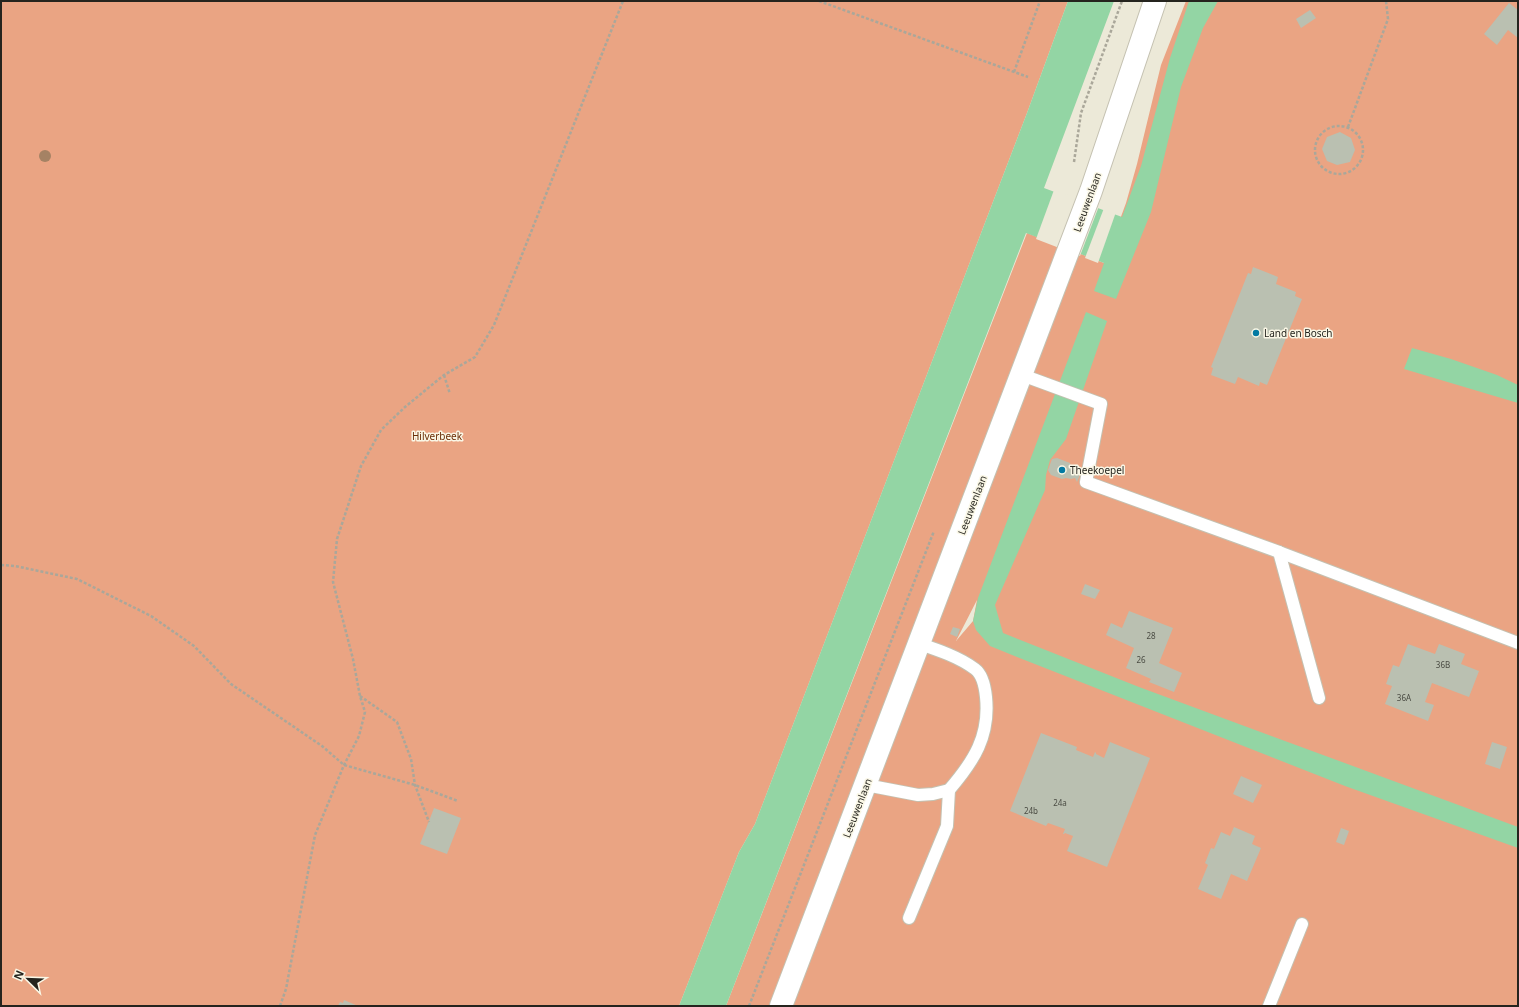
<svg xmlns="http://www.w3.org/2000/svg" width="1519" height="1007" font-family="'Noto Sans',sans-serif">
  <rect width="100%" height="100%" fill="#ece9d8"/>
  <g fill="#eaa483" fill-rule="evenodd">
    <polygon points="1,1 1068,1 1027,113 755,824 739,852 679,1006 1,1006"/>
    <path d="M1186 1H1518V1006H726L1027 233 1104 263 1126 203 1137 164 1161 65ZM977 600 973 621 956 641Z"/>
  </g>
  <g fill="#93d5a4">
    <polygon points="1068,1 1114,1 1044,188 1122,217 1141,166 1170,58 1189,1 1218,1 1203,28 1181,87 1151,212 1116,299 1094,291 1104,263 1026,233 726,1006 679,1006 739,852 755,824 1027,113"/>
    <polygon points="1086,312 1107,321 1066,439 1050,460 1046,475 1045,490 995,605 1003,633 1139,687 1518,827 1518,848 1345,786 1017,657 990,646 976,630 973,621 978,598"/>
    <polygon points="1412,348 1451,359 1497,375 1518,385 1518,403 1404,369"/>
  </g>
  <g fill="#ece9d8">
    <polygon points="1054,190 1099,206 1080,256 1036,239"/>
    <polygon points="1104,208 1116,212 1098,263 1085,258"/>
  </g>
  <g fill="#bac0b1">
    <polygon points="1509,3 1518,10 1518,38 1508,30 1497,45 1484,34"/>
    <polygon points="1310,10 1316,18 1301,28 1296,19"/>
    <polygon points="1340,132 1351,138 1355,150 1350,162 1337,165 1327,161 1322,149 1327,137"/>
    <polygon points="1253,267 1278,277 1276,284 1296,292 1295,296 1302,299 1267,385 1260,382 1259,386 1238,377 1235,384 1211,375 1213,368 1211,367 1248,273 1251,274"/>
    <polygon points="1057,458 1070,463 1071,467 1075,468 1078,472 1082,470 1077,482 1075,478 1071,479 1066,478 1062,479 1051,475 1048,470 1052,459"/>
    <polygon points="1085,584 1100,590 1095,599 1081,594"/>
    <polygon points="1129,611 1173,628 1159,663 1182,673 1174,692 1149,682 1151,679 1126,668 1134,648 1106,635 1111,623 1122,628"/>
    <polygon points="953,627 960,629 957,637 950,634"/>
    <polygon points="1408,644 1435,654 1439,644 1465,654 1461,664 1479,671 1469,697 1432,683 1425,702 1434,705 1428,721 1385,704 1392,686 1386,684 1393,665 1399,667"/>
    <polygon points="1041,733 1077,747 1076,750 1093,757 1095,752 1096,753 1096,754 1104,758 1110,742 1150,758 1107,867 1067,851 1073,836 1065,833 1064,834 1063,834 1065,829 1048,823 1046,826 1010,811"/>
    <polygon points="1492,742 1507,747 1500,769 1485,764"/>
    <polygon points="1241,776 1262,785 1253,803 1233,794"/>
    <polygon points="434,808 461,818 447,854 420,844"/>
    <polygon points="1234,827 1255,836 1252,844 1261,848 1247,881 1231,874 1221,899 1198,889 1208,865 1205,863 1211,848 1214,849 1221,832 1230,836"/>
    <polygon points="1341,828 1349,831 1344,845 1336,842"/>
    <polygon points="344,1000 358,1006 338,1006 340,1002 343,1003"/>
  </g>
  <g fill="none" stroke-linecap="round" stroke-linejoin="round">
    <g stroke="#c4c1b1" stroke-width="14">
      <g id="service">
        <polyline points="1022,375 1101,404 1086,482 1279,552 1319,698"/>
        <polyline points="1279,552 1518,643"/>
        <path d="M920 644C938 650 959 657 975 669 983 675 985 687 986 697 990 736 974 761 949 790"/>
        <polyline points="866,785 918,795 933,794 949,790 947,826 909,918"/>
        <polyline points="1269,1006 1302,924"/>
      </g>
    </g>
    <g stroke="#c4c1b1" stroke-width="24">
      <polyline id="tertiary" points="781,1006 1091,191 1155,1"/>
    </g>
    <g stroke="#aaa79a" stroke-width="2.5" stroke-dasharray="3 2" stroke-linecap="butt">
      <polyline points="819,1 1028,77"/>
      <polyline points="1014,72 1040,1"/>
      <circle cx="1339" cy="150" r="24"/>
      <polyline points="1348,127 1388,19 1386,1"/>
      <polyline points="1074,162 1081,113 1122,1"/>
      <polyline points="444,375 450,394"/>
      <polyline points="1,565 15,566 77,579 151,616 194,646 231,684 322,746 344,765 415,785 458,801"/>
      <polyline points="360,696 397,722 411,759 415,785 429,822"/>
      <polyline points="280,1006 286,989 315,835 344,765 359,736 365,712 360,696 353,659 333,582 337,539 361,466 381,430 405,407 444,375 475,357 494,325 623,1"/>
      <polyline points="749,1006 934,531"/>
    </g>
    <use href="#service" stroke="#fff" stroke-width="12"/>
    <use href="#tertiary" stroke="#fff" stroke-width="22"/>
  </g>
  <circle fill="#a58264" cx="45" cy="156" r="6"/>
  <g fill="#037aa2" stroke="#faf7e6" stroke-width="1.5">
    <circle cx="1256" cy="333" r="4"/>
    <circle cx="1062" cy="470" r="4"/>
  </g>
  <g text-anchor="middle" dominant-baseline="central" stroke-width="3" stroke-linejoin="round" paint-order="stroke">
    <g font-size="8" fill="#4a4b43">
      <text x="1151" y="635">28</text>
      <text x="1141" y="659">26</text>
      <text x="1443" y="664">36B</text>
      <text x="1404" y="697">36A</text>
      <text x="1060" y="802">24a</text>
      <text x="1031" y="810">24b</text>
    </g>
    <g font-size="10" fill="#25241e" stroke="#faf7e6">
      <text transform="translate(1087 202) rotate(-70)">Leeuwenlaan</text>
      <text transform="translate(972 505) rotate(-69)">Leeuwenlaan</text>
      <text transform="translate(857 808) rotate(-69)">Leeuwenlaan</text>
    </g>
    <g font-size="10" fill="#25241e" stroke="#faf7e6" text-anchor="start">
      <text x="1264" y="333">Land en Bosch</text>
      <text x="1070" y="470">Theekoepel</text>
    </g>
    <g font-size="10" fill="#6b2d06" stroke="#faf7e6">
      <text x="437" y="436">Hilverbeek</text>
    </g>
  </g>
  <rect width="1519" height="1007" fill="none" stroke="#25241e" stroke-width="4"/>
  <g transform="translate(28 979) rotate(293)" stroke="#faf7e6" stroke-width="3" paint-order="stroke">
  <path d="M0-3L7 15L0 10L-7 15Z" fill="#25241e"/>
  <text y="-6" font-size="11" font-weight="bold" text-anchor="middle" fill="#25241e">N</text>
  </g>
</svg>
